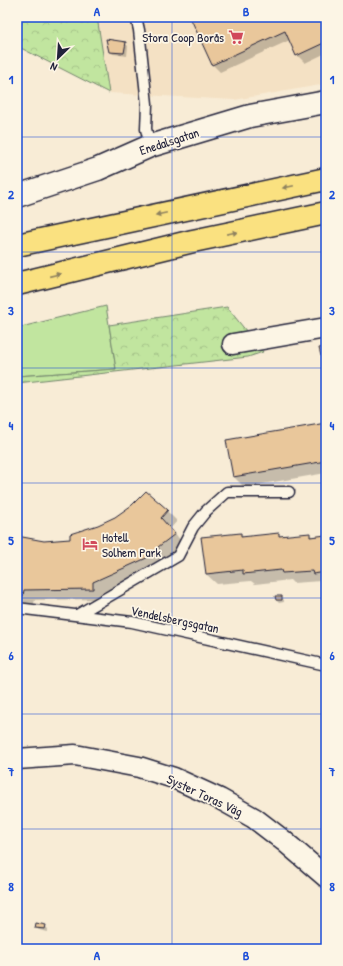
<svg xmlns="http://www.w3.org/2000/svg" width="343" height="966" font-family="'Patrick Hand',sans-serif">
  <defs>
    <pattern id="forest-crowns" width="20" height="18" patternUnits="userSpaceOnUse"><rect width="20" height="18" fill="#c1e59f"/><path d="M2 6a3 3 0 1 1 6 0M12 15a3 3 0 1 1 6 0" fill="none" stroke="#a6c48a"/></pattern>
  </defs>
  <rect width="100%" height="100%" fill="#f8ecd6"/>
  <filter id="ink" filterUnits="userSpaceOnUse"><feTurbulence type="fractalNoise" baseFrequency=".025" numOctaves="2"/><feDisplacementMap in="SourceGraphic" scale="8" xChannelSelector="R" yChannelSelector="G"/><feConvolveMatrix kernelMatrix="1 2 1 2 8 2 1 2 1" color-interpolation-filters="sRGB"/></filter>
  <g filter="url(#ink)">
    <polygon fill="#f4e1c4" points="97,17 326,17 326,84 234,100 109,93"/>
    <polygon fill="#c1e59f" stroke="#72846d" points="106,306 116,369 17,376 17,328"/>
    <g fill="url(#forest-crowns)" stroke="#72846d">
      <polygon points="17,17 97,17 109,93 17,46"/>
      <polygon points="227,307 263,352 248,357 17,383 17,376 116,369 109,325"/>
    </g>
    <g fill="#0003">
      <polygon points="191,17 326,17 326,53 305,63 297,55 290,40 220,72 212,64"/>
      <polygon points="125,43 128,46 127,56 113,54 110,51"/>
      <polygon points="326,424 326,473 244,487 234,477"/>
      <polygon points="17,452 20,454 17,464"/>
      <polygon points="167,511 177,521 171,528 184,545 170,562 103,592 103,599 35,600 33,606 17,599 17,537 44,542 72,540"/>
      <polygon points="240,534 244,538 278,534 281,537 309,534 313,537 326,536 326,583 324,584 321,581 293,583 290,580 255,584 251,581 217,584 206,574"/>
      <polygon points="281,597 284,600 284,602 279,603 276,600"/>
      <polygon points="45,926 48,929 48,932 39,930 36,928"/>
    </g>
    <g fill="#e9c79b" stroke="#22223b">
      <polygon points="190,17 326,17 326,42 296,56 285,31 212,65"/>
      <polygon points="106,39 126,42 124,53 109,52"/>
      <polygon points="326,347 326,355 321,356 319,348"/>
      <polygon points="326,423 326,461 233,477 226,440"/>
      <polygon points="146,491 168,510 161,518 175,534 158,547 160,552 93,582 93,589 24,590 23,596 17,594 17,536 44,541 70,539 70,534 98,525 115,517 132,505"/>
      <polygon points="241,533 241,537 279,533 279,536 310,533 310,537 326,535 326,572 313,574 312,571 282,573 281,570 243,574 243,570 206,574 201,537"/>
      <polygon points="275,596 282,596 282,600 276,600"/>
      <polygon points="36,923 46,925 45,929 35,928"/>
    </g>
    <g fill="none" stroke-linecap="round" stroke-linejoin="round">
      <g stroke="#22223b" stroke-width="13">
        <g id="service">
          <polyline points="136,17 139,30 147,104 146,129 150,146"/>
          <polyline points="17,608 132,622 326,665"/>
          <polyline points="77,615 178,556 193,527 206,511 227,492 289,492"/>
        </g>
      </g>
      <g stroke="#22223b" stroke-width="23">
        <g id="minor">
          <polyline points="233,344 326,328"/>
          <polyline points="17,759 75,755 139,767 174,778 220,799 254,818 284,841 326,877"/>
        </g>
      </g>
      <g stroke="#22223b" stroke-width="25">
        <polyline id="tertiary" points="17,196 98,169 150,146 250,116 326,102"/>
      </g>
      <g stroke="#22223b" stroke-width="25">
        <g id="motorway">
          <polyline points="17,245 326,179"/>
          <polyline points="17,284 193,241 326,213"/>
        </g>
      </g>
      <use href="#service" stroke="#fcf5e5" stroke-width="10"/>
      <use href="#minor" stroke="#fcf5e5" stroke-width="20"/>
      <use href="#tertiary" stroke="#fcf5e5" stroke-width="22"/>
      <use href="#motorway" stroke="#fae180" stroke-width="22"/>
    </g>
    <defs><path id="oneway-solid" d="M-6-.8H1V-3.2L6.5 0L1 3.2V.8H-6Z"/></defs>
    <g fill="#8e825e">
      <use href="#oneway-solid" transform="translate(288 187) rotate(168)"/>
      <use href="#oneway-solid" transform="translate(161 214) rotate(168)"/>
      <use href="#oneway-solid" transform="translate(232 233) rotate(-12)"/>
      <use href="#oneway-solid" transform="translate(55 275) rotate(-13)"/>
    </g>
  </g>
  <path fill="none" stroke="#1d4ed8" stroke-width="1" stroke-opacity="0.55" d="M172 17V949M17 137H326M17 252H326M17 368H326M17 483H326M17 598H326M17 714H326M17 829H326"/>
  <defs>
    <g id="supermarket-bare" transform="scale(1.2)"><path d="M-6-5.5h2.5l.6 2H6L4.5 2H-2.5L-4.4-4H-6ZM-1.5 3.2a1.3 1.3 0 1 0 .1 0ZM3 3.2a1.3 1.3 0 1 0 .1 0Z" fill="#d1495b" stroke="#fcf5e5" stroke-width="2.5" paint-order="stroke"/></g>
    <g id="hotel-bare" transform="scale(1.2)"><path d="M-6-4.5h1.5V1H6V5H4.5V3h-9V5H-6ZM-4 0a1.8 1.8 0 1 1 3.6 0ZM.5 0V-2.5h3Q6-2.5 6 0Z" fill="#d1495b" stroke="#fcf5e5" stroke-width="2.5" paint-order="stroke"/></g>
  </defs>
  <g fill-rule="evenodd">
    <use href="#supermarket-bare" x="236" y="37"/>
    <use href="#hotel-bare" x="90" y="544"/>
  </g>
  <g text-anchor="middle" dominant-baseline="central" stroke-width="3.5" stroke-linejoin="round" paint-order="stroke">
    <g font-size="13" fill="#22223b" stroke="#fcf5e5" text-anchor="end">
      <text x="224" y="37">Stora Coop Borås</text>
      <text x="102" y="537" text-anchor="start">Hotell<tspan x="102" dy="15">Solhem Park</tspan></text>
    </g>
    <g font-size="13" fill="#22223b" stroke="#fcf5e5">
      <text transform="translate(169 141) rotate(-18)">Enedalsgatan</text>
      <text transform="translate(175 619) rotate(12)">Vendelsbergsgatan</text>
      <text transform="translate(205 795) rotate(25)">Syster Toras Väg</text>
    </g>
  </g>
  <rect width="343" height="966" fill="none" stroke="#fcf5e5" stroke-width="44"/>
  <g transform="translate(58 58) rotate(205)" stroke="#fcf5e5" stroke-width="3" paint-order="stroke">
  <path d="M0-3L7 15L0 10L-7 15Z" fill="#22223b"/>
  <text y="-6" font-size="11" font-weight="bold" text-anchor="middle" fill="#22223b">N</text>
  </g>
  <rect x="22" y="22" width="299" height="922" fill="none" stroke="#1d4ed8" stroke-width="1.5"/>
  <g font-size="13" text-anchor="middle" font-weight="bold" fill="#1d4ed8">
    <text x="97" y="16">A</text>
    <text x="246" y="16">B</text>
    <text x="11" y="84">1</text>
    <text x="332" y="84">1</text>
    <text x="11" y="199">2</text>
    <text x="332" y="199">2</text>
    <text x="11" y="315">3</text>
    <text x="332" y="315">3</text>
    <text x="11" y="430">4</text>
    <text x="332" y="430">4</text>
    <text x="11" y="545">5</text>
    <text x="332" y="545">5</text>
    <text x="11" y="660">6</text>
    <text x="332" y="660">6</text>
    <text x="11" y="776">7</text>
    <text x="332" y="776">7</text>
    <text x="11" y="891">8</text>
    <text x="332" y="891">8</text>
    <text x="97" y="960">A</text>
    <text x="246" y="960">B</text>
  </g>
</svg>
